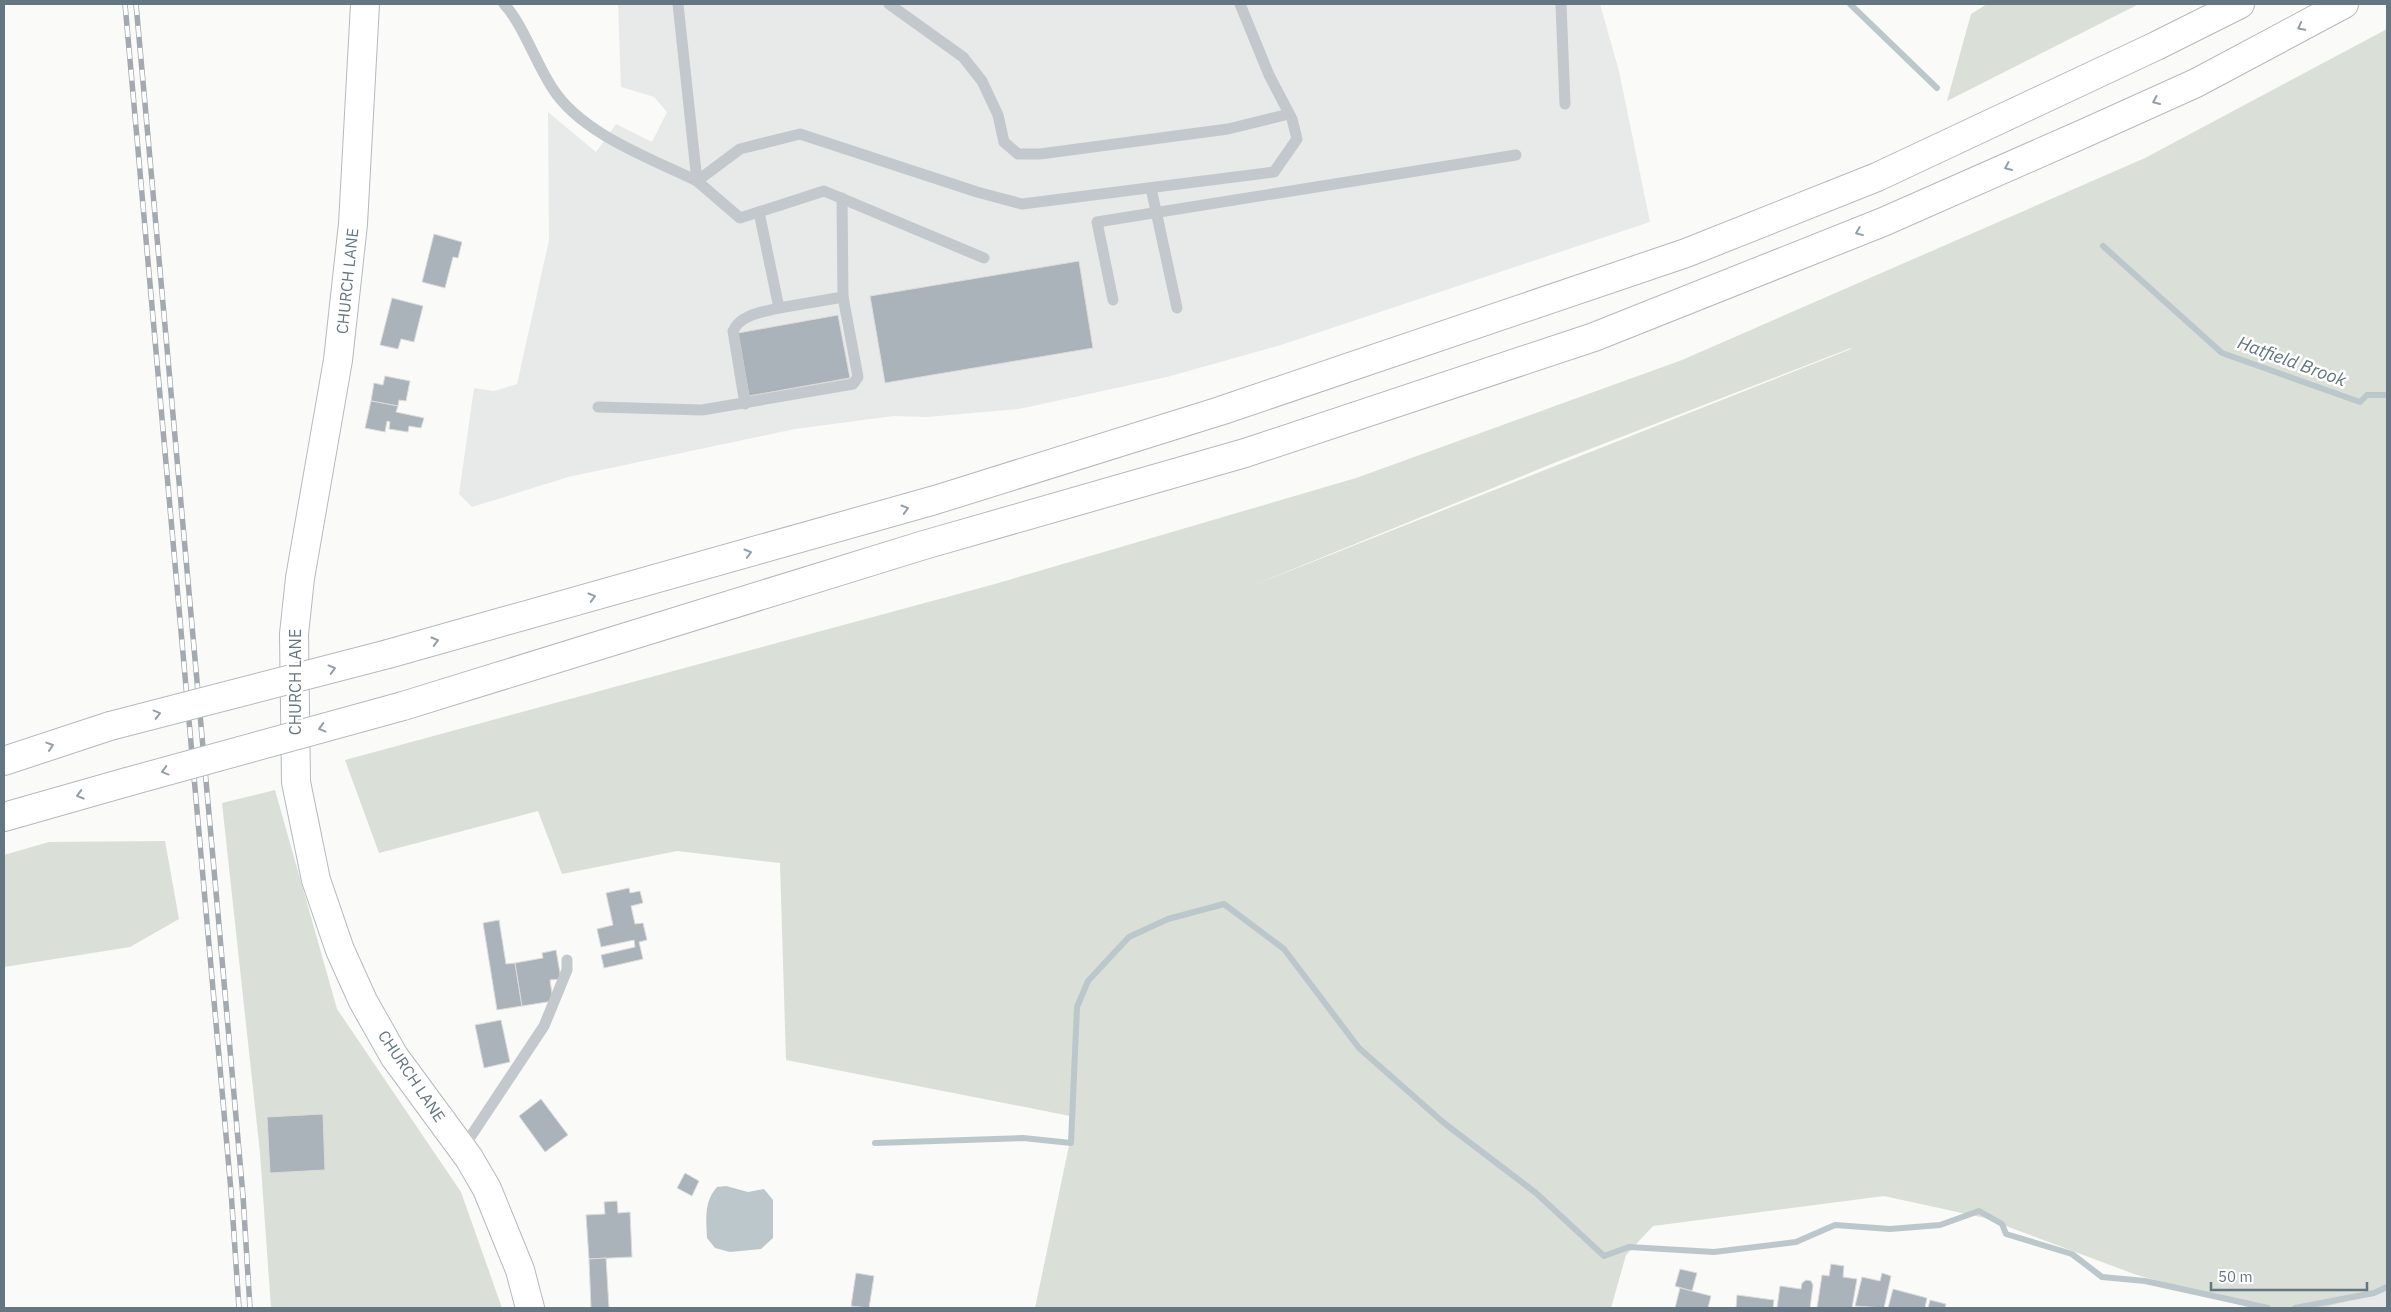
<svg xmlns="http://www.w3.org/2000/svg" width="2391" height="1312" font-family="'IBM Plex Sans',sans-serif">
  <rect width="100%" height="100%" fill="#fafaf8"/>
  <g fill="#e8e9e9">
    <polygon points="618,4 1600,4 1619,71 1650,222 1284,344 1167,377 1019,409 928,417 894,416 795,429 568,477 472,507 459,494 474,388 494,391 517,384 549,240 548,112 596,152 616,124 652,142 667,112 654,97 621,87"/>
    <polygon points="2387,1290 2387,1308 2323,1308 2374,1293"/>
  </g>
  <g fill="#dadfd7" fill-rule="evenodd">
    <polygon points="1987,4 2139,4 1947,101 1971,14"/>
    <path d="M2387 29V1290L2323 1308H2250L2134 1274 1985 1218 1884 1196 1653 1226 1626 1255 1611 1308H1035L1075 1117 786 1060 780 863 677 851 562 874 538 811 379 853 345 760 995 584 1356 478 1682 360 2145 158ZM1851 348V349L1249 587 1559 461Z"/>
    <polygon points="275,790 337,1009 461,1192 502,1308 271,1308 260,1153 222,803"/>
    <polygon points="165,841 179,919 130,947 4,967 4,855 49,842"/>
  </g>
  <path fill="#bbc7cb" d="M726 1186 748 1192 764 1189 773 1200V1238L761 1249 730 1252 715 1248 707 1238C706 1220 704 1201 717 1187Z"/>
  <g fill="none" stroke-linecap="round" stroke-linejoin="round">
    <g stroke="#bbc7cb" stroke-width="6">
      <polyline points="1850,4 1937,88"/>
      <polyline points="2103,246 2222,353 2360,402 2367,395 2387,395"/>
      <polyline points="875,1143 1023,1138 1071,1143 1077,1007 1088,981 1129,937 1168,919 1224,904 1284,949 1359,1048 1444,1123 1536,1193 1604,1256 1629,1247 1714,1252 1796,1242 1835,1225 1890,1229 1940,1225 1979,1211 2002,1224 2006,1234 2072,1254 2102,1277 2145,1281 2268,1308"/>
      <polyline points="2295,1308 2374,1293 2387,1287"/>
    </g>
  </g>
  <g fill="#aab3b9" stroke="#dcdcda">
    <polygon points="434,234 462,242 458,258 453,257 445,288 422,282"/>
    <polygon points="1079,261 1093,348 885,383 870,296"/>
    <polygon points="392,298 423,306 414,342 401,339 398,349 380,345"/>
    <polygon points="838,315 850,378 749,396 738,333"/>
    <polygon points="385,376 410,381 406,401 399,400 398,406 371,401 374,383 383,385"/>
    <polygon points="371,401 398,406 396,412 424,418 421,428 409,426 408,432 389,429 390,422 387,421 385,432 365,428"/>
    <polygon points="629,888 630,893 640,891 643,903 631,906 635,924 643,923 647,940 639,942 643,959 604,968 601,955 635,947 634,940 601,947 597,929 613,925 606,893"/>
    <polygon points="499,920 506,964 515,963 522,1006 497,1010 483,923"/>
    <polygon points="556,950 561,979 550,980 553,1001 522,1006 515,963 543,958 542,953"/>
    <polygon points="501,1020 510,1062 484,1068 475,1025"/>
    <polygon points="541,1099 568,1135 545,1152 519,1116"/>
    <polygon points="323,1114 325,1170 270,1173 267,1117"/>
    <polygon points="685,1173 699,1181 692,1196 677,1188"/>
    <polygon points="617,1201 618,1213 630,1212 632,1257 589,1259 586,1215 605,1214 604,1202"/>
    <polygon points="606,1258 609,1308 591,1308 589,1259"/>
    <polygon points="1831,1264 1844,1266 1843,1277 1857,1279 1852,1308 1817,1308 1822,1275 1829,1276"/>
    <polygon points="1680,1269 1697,1273 1692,1291 1675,1286"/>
    <polygon points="856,1273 874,1276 869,1308 851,1306"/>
    <polygon points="1882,1273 1891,1276 1884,1308 1855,1306 1862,1277 1880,1281"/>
    <polygon points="1806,1280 1811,1281 1813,1285 1810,1308 1777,1308 1780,1286 1801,1289 1802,1283"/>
    <polygon points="1680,1288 1711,1296 1708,1308 1675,1308"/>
    <polygon points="1893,1289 1927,1298 1925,1308 1888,1308"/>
    <polygon points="1737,1295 1774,1300 1773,1308 1736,1308"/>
    <polygon points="1930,1300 1946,1304 1945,1308 1928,1308"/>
  </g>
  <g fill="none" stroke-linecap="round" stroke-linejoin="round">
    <g stroke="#b3babf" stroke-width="30">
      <polyline id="secondary" points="365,4 353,224 338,360 300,578 294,634 296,782 316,880 340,950 363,1001 394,1056 469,1158 487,1189 520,1270 530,1308"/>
    </g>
    <g stroke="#b4b9bd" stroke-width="30">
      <g id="highway">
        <polyline points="388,654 935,500 1220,411 1686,253 1877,177 2156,46 2240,4"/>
        <polyline points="403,706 924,545 1245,453 1594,337 1883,222 2085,133 2196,83 2344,4"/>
        <polyline points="4,761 110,726"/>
        <polyline points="4,817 127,782"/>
      </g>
    </g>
    <g stroke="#c3c8cc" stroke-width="11">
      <path d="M504 4C523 24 536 64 553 89 582 134 650 158 697 181L740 149 800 134 977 192 1022 204 1274 172 1297 139 1292 119 1269 75 1240 4"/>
      <polyline points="678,4 697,181 740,218 824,191 984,258"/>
      <polyline points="889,4 963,57 982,81 998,115 1004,142 1018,154 1040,154 1228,129 1289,114"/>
      <polyline points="1561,4 1565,104"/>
      <polyline points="1151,188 1177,308"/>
      <polyline points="759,212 779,308 843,297 842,198"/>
      <polyline points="1113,300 1097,222 1516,155"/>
      <path d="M745 404 733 331C741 314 763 312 779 308"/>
      <polyline points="598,407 702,410 853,384 858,377 843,297"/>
      <polyline points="463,1148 544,1026 567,970 567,960"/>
    </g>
    <use href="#secondary" stroke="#fff" stroke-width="28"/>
    <use href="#highway" stroke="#fff" stroke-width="28"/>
    <g stroke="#a2aab0" stroke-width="5.5">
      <g id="rail">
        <polyline points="125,4 231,1191 239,1308"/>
        <polyline points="136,4 218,914 243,1196 250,1308"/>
      </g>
    </g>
    <use href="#rail" stroke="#fff" stroke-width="4" stroke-dasharray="11" stroke-linecap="butt"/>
    <g stroke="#b4b9bd" stroke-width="30" stroke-linecap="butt">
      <g id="highway-bridge">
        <polyline points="110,726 388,654"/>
        <polyline points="127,782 403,706"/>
      </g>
    </g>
    <use href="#highway-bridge" stroke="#fff" stroke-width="28"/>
  </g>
  <defs><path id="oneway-chevron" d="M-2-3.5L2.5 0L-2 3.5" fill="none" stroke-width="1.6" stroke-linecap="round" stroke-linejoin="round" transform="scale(1.25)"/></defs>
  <g stroke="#939fa8">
    <use href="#oneway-chevron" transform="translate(2301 27) rotate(152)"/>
    <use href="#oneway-chevron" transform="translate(2156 101) rotate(156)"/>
    <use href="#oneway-chevron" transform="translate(2008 167) rotate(156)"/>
    <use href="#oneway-chevron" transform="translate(1859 232) rotate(158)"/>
    <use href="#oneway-chevron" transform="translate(905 509) rotate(-16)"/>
    <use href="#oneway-chevron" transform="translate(748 553) rotate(-16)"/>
    <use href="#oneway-chevron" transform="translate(592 597) rotate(-16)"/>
    <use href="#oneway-chevron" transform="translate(435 641) rotate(-16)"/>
    <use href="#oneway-chevron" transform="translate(332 669) rotate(-15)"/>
    <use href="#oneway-chevron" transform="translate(157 714) rotate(-15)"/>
    <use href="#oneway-chevron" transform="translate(322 728) rotate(165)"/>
    <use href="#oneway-chevron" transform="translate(50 746) rotate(-18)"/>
    <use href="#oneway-chevron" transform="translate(165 771) rotate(165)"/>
    <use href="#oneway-chevron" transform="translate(80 795) rotate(164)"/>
  </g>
  <g text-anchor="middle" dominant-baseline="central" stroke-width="5" stroke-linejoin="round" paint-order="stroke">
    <g font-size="16" fill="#657683" stroke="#fff">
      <text transform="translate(347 281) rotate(-84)">CHURCH LANE</text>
      <text transform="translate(295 682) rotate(-90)">CHURCH LANE</text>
      <text transform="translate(412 1076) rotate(56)">CHURCH LANE</text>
    </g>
    <g font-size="18" font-style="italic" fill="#60757c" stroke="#fff">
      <text transform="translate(2292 361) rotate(20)">Hatfield Brook</text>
    </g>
  </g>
  <rect width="2391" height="1312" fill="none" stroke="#657683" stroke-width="10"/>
  <path d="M2211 1282v8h156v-8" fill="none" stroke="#657683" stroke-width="2.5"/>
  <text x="2218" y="1282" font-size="15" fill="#657683" stroke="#ffffff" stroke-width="4" paint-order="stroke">50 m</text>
</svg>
